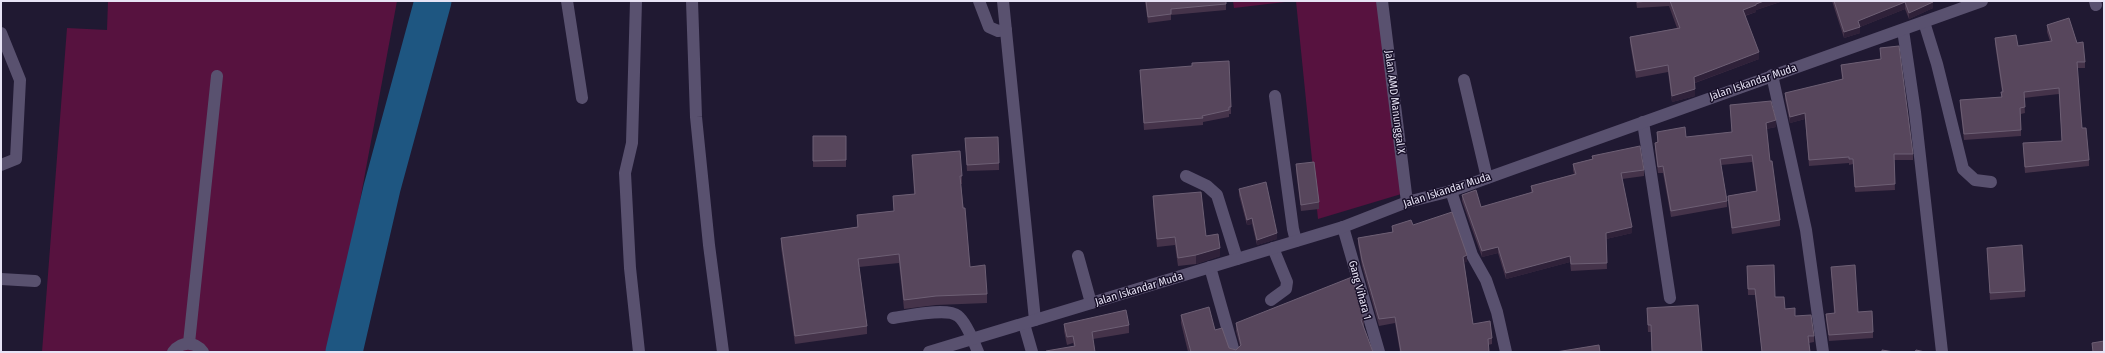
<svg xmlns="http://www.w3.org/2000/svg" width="2105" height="353" font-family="'Fira Sans Condensed',sans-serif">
  <rect width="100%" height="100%" fill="#201932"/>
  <g fill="#57123f">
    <polygon points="108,1 397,1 332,352 42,352 67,28 107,30"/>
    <polygon points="1233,1 1294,1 1234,8"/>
    <polygon points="1296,1 1386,1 1408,192 1318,219"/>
  </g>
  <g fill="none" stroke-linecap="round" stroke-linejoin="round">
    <polyline stroke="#1e5681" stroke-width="37" points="344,352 382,188 433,1"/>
    <g stroke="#59516f" stroke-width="12">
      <polyline points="567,1 582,98"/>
      <polyline points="636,1 632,143 625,173 630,268 639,352"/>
      <polyline points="692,1 696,117 709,245 723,352"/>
      <polyline points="979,1 989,27 998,31 1006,30"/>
      <polyline points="1003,1 1035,320"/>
      <polyline points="1382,1 1407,202"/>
      <polyline points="2095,1 2096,5"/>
      <polyline points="1924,22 1937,64 1963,169 1975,180 1991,182"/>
      <polyline points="1903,30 1915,112 1942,352"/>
      <polyline points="1,33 20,80 16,159 1,165"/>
      <polyline points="1772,75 1806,230 1823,352"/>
      <polyline points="1464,80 1487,178"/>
      <polyline points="1275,96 1293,229 1296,241"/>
      <polyline points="1643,122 1670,298"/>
      <polyline points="1186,176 1207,186 1217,195 1237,259"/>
      <polyline points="1451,191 1472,255 1486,280 1497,312 1506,352"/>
      <polyline points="1343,227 1379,352"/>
      <polyline points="1078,256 1091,303"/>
      <polyline points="1210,267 1234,352"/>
      <polyline points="1,279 35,281"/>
      <polyline points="1271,300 1286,289 1287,282 1273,248"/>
      <path d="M893 318C908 316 947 307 958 316 966 322 974 342 978 352"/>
      <polyline points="1024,324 1032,352"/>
      <polyline points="189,343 217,76"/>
      <path d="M173 352C181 341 195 341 203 352"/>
      <polyline points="929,352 1343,227 1407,202 1451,191 1982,1"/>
    </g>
  </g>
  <g fill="#45334a">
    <polygon points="1145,1 1226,1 1226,10 1171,15 1171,20 1148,23"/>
    <polygon points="1636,1 1783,1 1756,10 1756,12 1745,16 1759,59 1695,83 1695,96 1672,102 1668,72 1636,78 1630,43 1630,37 1677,28 1669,6 1637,8"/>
    <polygon points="1832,1 1933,1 1933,8 1909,19 1905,9 1860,27 1860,33 1844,38"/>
    <polygon points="2047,25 2077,43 2085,62 2085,68 2077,68 2082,128 2089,160 2089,166 2025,173 2023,149 2062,141 2059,94 2024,98 2025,113 2021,114 2021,136 1964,140 1960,107 1960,100 2001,97 2001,92 2002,92 1995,44 1995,38 2018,46 2050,41 2047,32"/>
    <polygon points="1880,48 1913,154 1913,160 1894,160 1895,190 1855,192 1853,164 1849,165 1849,163 1809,166 1805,119 1790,123 1785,99 1785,93 1842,80 1841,65 1881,59"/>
    <polygon points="1140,70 1231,107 1231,114 1229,114 1229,117 1203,122 1203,125 1144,130"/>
    <polygon points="1730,105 1776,127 1766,129 1770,161 1780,220 1780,226 1732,234 1728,202 1728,196 1756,191 1752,162 1721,165 1727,201 1727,207 1671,217 1663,173 1658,173 1655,149 1655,143 1657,143 1657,132 1686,137 1732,132"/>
    <rect x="813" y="136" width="33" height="31"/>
    <polygon points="965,138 999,163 999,170 967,171"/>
    <polygon points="912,155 962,176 962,184 961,184 970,267 987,294 987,303 936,305 904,309 899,263 859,267 867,326 867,334 795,344 781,247 781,238 857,227 857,215 894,211 893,196 914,194"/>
    <polygon points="1592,156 1644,170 1644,176 1622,179 1632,233 1606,239 1607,269 1571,271 1570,262 1506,279 1498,253 1482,257 1462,201 1462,195 1481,207 1531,193 1531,186 1574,174 1573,170 1573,164 1592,159"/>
    <polygon points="1296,164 1319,202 1319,209 1301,211 1296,171"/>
    <polygon points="1239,189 1277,239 1257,245 1252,224 1247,225 1239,195"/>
    <polygon points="1153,196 1206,236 1220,256 1196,264 1178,266 1175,245 1157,247 1153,205"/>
    <polygon points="1413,225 1467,262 1464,262 1473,324 1492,338 1492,344 1488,345 1489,352 1400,352 1395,323 1379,326 1362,266 1358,244 1358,238 1392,232 1392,226"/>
    <polygon points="1987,248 2025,291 2025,297 1990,300"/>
    <polygon points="1747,266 1775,297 1785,309 1795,316 1814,336 1814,342 1809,343 1810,352 1762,352 1755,295 1748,295"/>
    <polygon points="1831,267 1858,312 1873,332 1873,338 1829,341 1826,320 1826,314 1834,313"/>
    <polygon points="1647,308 1702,352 1652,352 1651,332 1648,332"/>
    <polygon points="1181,315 1215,330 1229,348 1236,350 1240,346 1236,331 1236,323 1364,319 1364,328 1373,352 1188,352 1181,323"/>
    <polygon points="1064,324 1129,325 1129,333 1093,339 1074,346 1073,343 1067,345 1064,331"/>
  </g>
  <g fill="#2f2139">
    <polygon points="1764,1 1783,1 1756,10 1756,12 1743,16 1743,10 1756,4"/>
    <polygon points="1905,2 1905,9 1860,27 1860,33 1844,38 1844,32 1858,21"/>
    <polygon points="1933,2 1933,8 1909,19 1909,13"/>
    <polygon points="1759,52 1759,59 1694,83 1694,77"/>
    <polygon points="1695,89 1695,96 1672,102 1672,96"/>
    <polygon points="1805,113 1805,119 1790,123 1790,117"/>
    <polygon points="1776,120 1776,127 1766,129 1766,123"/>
    <polygon points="1252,218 1252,224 1247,225 1247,220"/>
    <polygon points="1632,227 1632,233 1606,239 1606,233"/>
    <polygon points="1277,233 1277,239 1257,245 1257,240"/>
    <polygon points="1498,247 1498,253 1482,257 1482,251"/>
    <polygon points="1220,248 1220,256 1196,264 1196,255"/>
    <polygon points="1467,255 1467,262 1463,263 1463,257"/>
    <polygon points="1570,256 1570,262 1506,279 1506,273"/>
  </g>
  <g fill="#57465c" stroke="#6d5f74">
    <polygon points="1146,1 1226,1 1226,4 1171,9 1171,14 1148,17"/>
    <polygon points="1637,1 1649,1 1637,2"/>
    <polygon points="1670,1 1764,1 1756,4 1756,5 1743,10 1759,52 1694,77 1695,89 1672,96 1668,65 1636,71 1630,37 1680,28"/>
    <polygon points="1834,1 1933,1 1933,2 1909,13 1905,2 1858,21 1860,27 1844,32"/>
    <polygon points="2069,18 2077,43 2083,42 2085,62 2077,62 2082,128 2086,128 2089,160 2025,167 2023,143 2062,141 2059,88 2024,92 2025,107 2020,108 2021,130 1964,134 1960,100 2002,97 2001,92 2003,92 1995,38 2016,35 2018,46 2052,41 2047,25"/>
    <polygon points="1899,46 1913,154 1894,154 1895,184 1855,187 1853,159 1849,159 1849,157 1809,160 1805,113 1790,117 1785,93 1843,79 1841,65 1881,59 1880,48"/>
    <polygon points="1229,61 1231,107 1229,107 1229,110 1202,116 1203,118 1144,123 1140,70 1192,66 1192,63"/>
    <polygon points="1771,101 1776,120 1766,123 1770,161 1772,161 1780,220 1732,228 1728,196 1757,191 1752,155 1720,159 1727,201 1671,211 1663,166 1658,167 1655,143 1658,142 1657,132 1685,127 1686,137 1732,132 1730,105"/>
    <polygon points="813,136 846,136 846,160 813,161"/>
    <polygon points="998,137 999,163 967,165 965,138"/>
    <polygon points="1640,146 1644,170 1621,173 1632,227 1606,233 1607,263 1571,264 1570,256 1506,273 1498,247 1482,251 1462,195 1476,190 1481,207 1533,192 1531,186 1576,174 1573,164 1593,159 1592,156"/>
    <polygon points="960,151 962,176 960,176 963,208 965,208 970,267 985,265 987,294 936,296 904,300 899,254 858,259 867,326 795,336 781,238 858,227 857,215 894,211 893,196 915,194 912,155"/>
    <polygon points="1314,162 1319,202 1301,205 1296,164"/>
    <polygon points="1266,182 1277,233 1257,240 1252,218 1247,220 1239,189"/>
    <polygon points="1201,192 1206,236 1218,234 1220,248 1196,255 1178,258 1175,237 1157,239 1153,196"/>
    <polygon points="1452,212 1467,255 1463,257 1473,324 1490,321 1492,338 1488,339 1489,352 1401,352 1395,317 1379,319 1362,260 1358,238 1393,232 1392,226 1411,220 1413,225"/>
    <polygon points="2022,245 2025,291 1990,293 1987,248"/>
    <polygon points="1774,265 1775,297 1784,297 1785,309 1795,308 1795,316 1811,315 1814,336 1808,336 1810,352 1762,352 1755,289 1748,289 1747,266"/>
    <polygon points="1855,265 1858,312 1872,311 1873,332 1829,335 1826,314 1835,313 1831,267"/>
    <polygon points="1352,277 1364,319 1361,320 1373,352 1191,352 1181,315 1209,307 1215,330 1222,328 1229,348 1236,350 1241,345 1236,323"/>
    <polygon points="1698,305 1702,352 1652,352 1651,325 1648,325 1647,308"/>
    <polygon points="1126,310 1129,325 1092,332 1095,352 1046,352 1046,351 1075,346 1073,336 1067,337 1064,324"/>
    <polygon points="2104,341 2104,352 2093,352 2092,343"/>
    <polygon points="1599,345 1600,352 1556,352"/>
    <polygon points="1882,350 1894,352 1882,352"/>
    <polygon points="1916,350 1925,352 1915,352"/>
  </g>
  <g text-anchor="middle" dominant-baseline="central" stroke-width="3" stroke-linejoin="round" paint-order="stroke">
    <g font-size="11" fill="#e7e3f5" stroke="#170f28">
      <text transform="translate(1753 82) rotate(-19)">Jalan Iskandar Muda</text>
      <text transform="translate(1395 102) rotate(83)">Jalan AMD Manunggal X</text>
      <text transform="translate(1447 190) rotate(-18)">Jalan Iskandar Muda</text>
      <text transform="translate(1139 289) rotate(-17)">Jalan Iskandar Muda</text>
      <text transform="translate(1360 290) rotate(75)">Gang Vihara 1</text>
    </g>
  </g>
  <rect width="2105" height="353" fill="none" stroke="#e7e3f5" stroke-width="4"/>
</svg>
